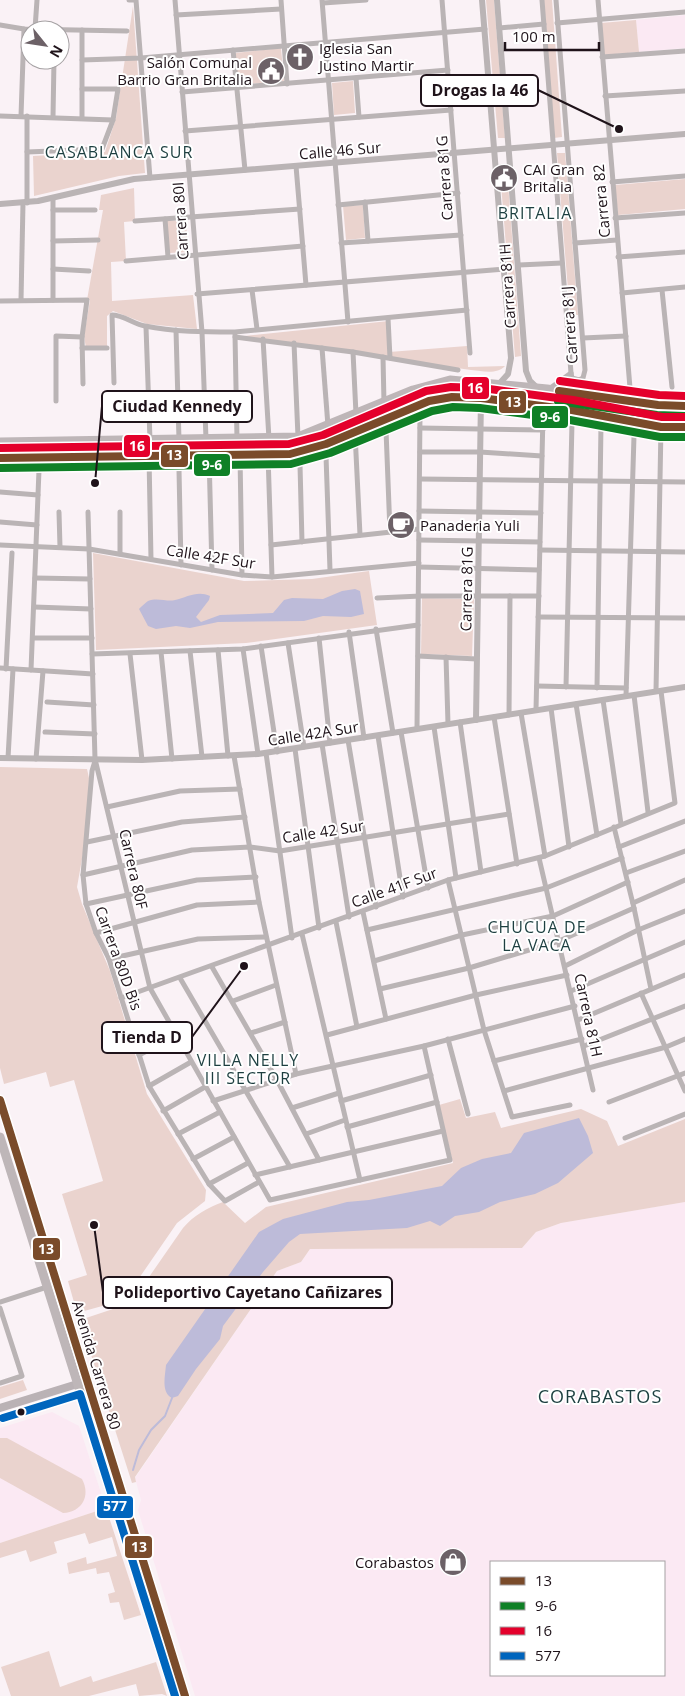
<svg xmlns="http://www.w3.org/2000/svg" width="685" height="1696" font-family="'Open Sans',sans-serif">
  <rect width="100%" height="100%" fill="#faf2f6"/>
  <g fill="#fbe9f3" fill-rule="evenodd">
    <polygon points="685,15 685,48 639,52 636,20"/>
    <path d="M685 1202V1696H195L138 1510 141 1500 135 1478 277 1271 301 1262 310 1249 522 1248 536 1232 561 1223ZM491 1562H664V1675H491Z"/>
    <polygon points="52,1412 79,1426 106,1508 0,1543 0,1428"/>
  </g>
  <g fill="#ead3ce">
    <polygon points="486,0 494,0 505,138 498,138"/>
    <polygon points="544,0 552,0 562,137 554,138"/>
    <polygon points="133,6 145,173 119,176 34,196 33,156 105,152 116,118"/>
    <polygon points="636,20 639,52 604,55 601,23"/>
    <polygon points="281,48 284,81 238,85 235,53"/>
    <polygon points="353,81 355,113 334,115 332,83"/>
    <polygon points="557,153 565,153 578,315 570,315"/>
    <polygon points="685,179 685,209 618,215 615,185"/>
    <polygon points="508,183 521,356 515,357 501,184"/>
    <polygon points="134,188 135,221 124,222 126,261 111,262 112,301 193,295 197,329 147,324 113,311 107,316 107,348 86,348 84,336 90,300 87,300 103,210 99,210 101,195"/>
    <polygon points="363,205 365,238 346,240 343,206"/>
    <polygon points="186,220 188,252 169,253 167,221"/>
    <path d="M389 321V352L467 346 468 367 505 366C497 375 482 371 471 370L235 337Z"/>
    <polygon points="93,553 244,581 312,579 369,571 377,625 246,643 96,650"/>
    <polygon points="422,598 474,599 472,656 421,654"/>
    <polygon points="0,767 87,769 89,778 87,831 77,887 82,904 110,971 147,1094 206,1190 205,1201 177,1223 124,1300 77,1313 68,1281 87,1275 62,1194 103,1181 74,1080 50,1087 46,1072 4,1084 0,1068"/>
    <path d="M460 1099 466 1118 495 1112 501 1128 581 1109 607 1121 618 1146 685 1119V1202L561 1223 536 1232 522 1248 310 1249 301 1262 277 1271 135 1477 136 1482 132 1483 80 1320 131 1303 183 1228C194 1215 207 1208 223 1202L245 1223 266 1207 453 1163 439 1105Z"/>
    <polygon points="23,1380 27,1390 0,1399 0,1387"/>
    <path d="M0 1438H7L82 1479C91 1496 82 1512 63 1513L0 1478Z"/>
    <polygon points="106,1508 141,1615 124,1620 119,1602 110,1603 108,1594 115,1592 109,1572 97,1574 96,1568 69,1574 67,1563 86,1557 87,1564 117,1556 112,1537 89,1544 85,1533 54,1542 57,1553 30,1562 26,1550 0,1558 0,1543"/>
    <polygon points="49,1651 60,1687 91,1676 93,1682 156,1662 167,1696 162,1694 139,1696 136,1684 89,1696 11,1696 1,1667"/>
  </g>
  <g fill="#bdbbd9">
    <path d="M355 589 360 591 364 614 351 617 323 616 304 621 218 622 190 628 176 626 156 629 148 626 139 609C142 606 145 603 148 601 157 597 167 602 175 600 187 597 198 590 210 596L209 600 196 617 201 622 220 615 273 613 284 600 292 598 323 599 342 591Z"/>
    <path d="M579 1118 588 1136 593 1153 558 1183 535 1194 500 1202 479 1212 455 1216 440 1226 430 1221 407 1228 300 1234 289 1242 263 1272 223 1326 220 1339 196 1369 178 1396 172 1398C161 1392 165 1377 166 1365L259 1232 283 1219 347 1202 369 1200 442 1186 461 1168 482 1159 511 1153 524 1133Z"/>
  </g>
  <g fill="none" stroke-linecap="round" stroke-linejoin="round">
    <polyline stroke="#bdbbd9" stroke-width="2" points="133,1470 139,1450 151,1430 165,1416 172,1398"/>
    <g stroke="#bab4b5" stroke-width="5">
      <polyline points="129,0 134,0"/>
      <polyline points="136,0 150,178"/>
      <polyline points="175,0 202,332 206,439"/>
      <polyline points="281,0 287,84"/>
      <polyline points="322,0 348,322"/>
      <polyline points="442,0 470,353"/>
      <polyline points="542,0 571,373 572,378 579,380 583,378 585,370 556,0"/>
      <polyline points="598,0 631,400"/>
      <polyline points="323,3 366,0"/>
      <polyline points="176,15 281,9"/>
      <polyline points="557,23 685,12"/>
      <polyline points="0,25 24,29 127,31"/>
      <polyline points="499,28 544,24"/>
      <polyline points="35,29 37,0"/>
      <polyline points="233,50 245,170"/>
      <polyline points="602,57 685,51"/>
      <polyline points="82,60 141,58 485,29"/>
      <polyline points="356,78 359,117"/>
      <polyline points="182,92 448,70"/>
      <polyline points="605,96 685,91"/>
      <polyline points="0,116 113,120"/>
      <polyline points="21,116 24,29"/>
      <polyline points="27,116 27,203"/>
      <polyline points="53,117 54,60"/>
      <polyline points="82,118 82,30"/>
      <polyline points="185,131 451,110"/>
      <polyline points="27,152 102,149 113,120 118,89 82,89"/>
      <polyline points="296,166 306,285"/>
      <polyline points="612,182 685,176"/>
      <polyline points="365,202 368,241"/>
      <polyline points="338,205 458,193"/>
      <polyline points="53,210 95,210"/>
      <polyline points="615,218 685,213"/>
      <polyline points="165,219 168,257"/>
      <polyline points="135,221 300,209"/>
      <polyline points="53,241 98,240"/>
      <polyline points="341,243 461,235"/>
      <polyline points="575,243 617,240"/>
      <polyline points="618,257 685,252"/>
      <polyline points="126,261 303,246"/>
      <polyline points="519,265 562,263"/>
      <polyline points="53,269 89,271"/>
      <polyline points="252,290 257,329"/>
      <polyline points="662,290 672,387"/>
      <polyline points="622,293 685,287"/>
      <polyline points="197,294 505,269"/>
      <polyline points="21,300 23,203"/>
      <polyline points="53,300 53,198"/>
      <polyline points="0,301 87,300 82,337 83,384"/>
      <polyline points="388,318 390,358"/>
      <polyline points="146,327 150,440"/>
      <polyline points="176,330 179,440"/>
      <polyline points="235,335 237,439"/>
      <polyline points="235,337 353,352 458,370"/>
      <polyline points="583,338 626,336"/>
      <polyline points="263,339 269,439"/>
      <polyline points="294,343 298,437"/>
      <polyline points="82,348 107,348"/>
      <polyline points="322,348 328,426"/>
      <polyline points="353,352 356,414"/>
      <polyline points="383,357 384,403"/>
      <path d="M114 383 112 315C123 315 134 324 145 326 174 332 205 332 235 332L467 310"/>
      <polyline points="549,389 571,373"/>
      <polyline points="56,401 56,336 82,337"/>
      <polyline points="420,428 543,430"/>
      <polyline points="386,430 390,532"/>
      <polyline points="355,433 360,535"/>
      <polyline points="420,452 480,452 542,456"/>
      <polyline points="209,455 212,570"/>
      <polyline points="240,455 242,575"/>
      <polyline points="268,455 272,577"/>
      <polyline points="326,456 330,570"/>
      <polyline points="149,457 151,559"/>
      <polyline points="300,465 302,542"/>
      <polyline points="179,470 181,565"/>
      <polyline points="420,479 685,482"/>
      <polyline points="0,492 38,495"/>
      <polyline points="419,511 541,513"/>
      <polyline points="59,512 60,547"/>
      <polyline points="88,512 95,759 150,988 270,1200 450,1160 424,1046"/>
      <polyline points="120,512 120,554"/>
      <polyline points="0,522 37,525"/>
      <polyline points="419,540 540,542"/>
      <polyline points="0,545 89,549 242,575 272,577 419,563"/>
      <polyline points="271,545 419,529"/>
      <polyline points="540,550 685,552"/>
      <polyline points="419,567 539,570"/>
      <polyline points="35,578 90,579"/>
      <polyline points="377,598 421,596 539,596"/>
      <polyline points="34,607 91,609"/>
      <polyline points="538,617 685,618"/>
      <polyline points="376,629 393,733"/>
      <polyline points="349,632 364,738"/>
      <polyline points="33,638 92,638"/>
      <polyline points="319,638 330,743"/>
      <polyline points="288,643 304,747"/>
      <polyline points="261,646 277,752"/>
      <polyline points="243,649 258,754"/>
      <polyline points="218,650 228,756"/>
      <polyline points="190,651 202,757"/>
      <polyline points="161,652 172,759"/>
      <polyline points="92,654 243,649 418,625"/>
      <polyline points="130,654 142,760"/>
      <polyline points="418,656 477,659"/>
      <polyline points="446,657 448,724"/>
      <polyline points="0,668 93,674"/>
      <polyline points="6,669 12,553"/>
      <polyline points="31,670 39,470"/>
      <polyline points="537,686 626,688"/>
      <polyline points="566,687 572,422"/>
      <polyline points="597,688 601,425"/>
      <polyline points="656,691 661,427"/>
      <polyline points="634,695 648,812"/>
      <polyline points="626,696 634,436"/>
      <polyline points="603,700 621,824"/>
      <polyline points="47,702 94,705"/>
      <polyline points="576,704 597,835"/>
      <polyline points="551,708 569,847"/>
      <polyline points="536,710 543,415"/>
      <polyline points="521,713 545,856"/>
      <polyline points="509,715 510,596"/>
      <polyline points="494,717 517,864"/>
      <polyline points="460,722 481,872"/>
      <polyline points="434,727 456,878"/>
      <polyline points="417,729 420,414"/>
      <polyline points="45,732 95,734"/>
      <polyline points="401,732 428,888"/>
      <polyline points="378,736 403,897"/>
      <polyline points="348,740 376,907"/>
      <polyline points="322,744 349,917"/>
      <polyline points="295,749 319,928"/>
      <polyline points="266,753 292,938"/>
      <polyline points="234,756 259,902 296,1074"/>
      <polyline points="8,758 13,669"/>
      <polyline points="36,759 43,671"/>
      <polyline points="95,761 92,771 83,875 86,904 96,933 109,959 149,1086 209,1184 225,1201 259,1182"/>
      <polyline points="107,807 180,791 240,789"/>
      <polyline points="614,827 634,908 651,989"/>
      <polyline points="87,842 182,822 245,817"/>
      <polyline points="619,847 685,821"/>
      <polyline points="539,858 593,1090"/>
      <polyline points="626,873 685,851"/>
      <polyline points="83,875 192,850 250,847 280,851 509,814"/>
      <polyline points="448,880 484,1030 512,1117 570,1105"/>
      <polyline points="633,903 685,880"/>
      <polyline points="86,904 197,880 256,877"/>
      <polyline points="363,912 386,1019"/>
      <polyline points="336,922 357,1027"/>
      <polyline points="367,930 546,888 622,858"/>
      <polyline points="96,933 197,905 259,902"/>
      <polyline points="302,934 360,1180"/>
      <polyline points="109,959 198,939 266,937"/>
      <polyline points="374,961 462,935 553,916 628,882"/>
      <polyline points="565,966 638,930 685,911"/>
      <polyline points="212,967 277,1080 319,1160"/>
      <polyline points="180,978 290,1167"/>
      <polyline points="380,989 469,968 559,941 634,908"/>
      <polyline points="571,991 685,942"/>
      <polyline points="641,993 685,1091"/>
      <polyline points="121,998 448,880 545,856 675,803 661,691"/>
      <polyline points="233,1001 276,985"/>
      <polyline points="578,1020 685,975"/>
      <polyline points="251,1033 285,1022"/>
      <polyline points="327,1035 476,995 567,975"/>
      <polyline points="448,1039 468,1114"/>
      <polyline points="584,1046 685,1006"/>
      <polyline points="139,1055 176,1036"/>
      <polyline points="494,1061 582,1039"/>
      <polyline points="149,1086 191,1062"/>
      <polyline points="504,1091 666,1047 685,1039"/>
      <polyline points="213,1101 296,1074 424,1046 575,1006"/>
      <polyline points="341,1101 431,1075"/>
      <polyline points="609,1102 685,1073"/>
      <polyline points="292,1108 339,1093"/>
      <polyline points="163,1111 205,1087"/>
      <polyline points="347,1127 437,1102"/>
      <polyline points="178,1134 220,1112"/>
      <polyline points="306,1134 345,1120"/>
      <polyline points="625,1138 685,1114"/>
      <polyline points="193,1159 234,1137"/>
      <polyline points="255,1175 443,1131"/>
      <polyline points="209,1184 248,1163"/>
      <polyline points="0,1302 47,1287"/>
      <polyline points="0,1308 22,1376 0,1383"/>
    </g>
    <g stroke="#bab4b5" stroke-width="6">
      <polyline points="482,0 511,358 508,374 499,384"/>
      <polyline points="497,0 526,371 530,381 558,408"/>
      <polyline points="0,204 38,201 134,179 685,134"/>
      <polyline points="476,720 481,398"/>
      <polyline points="0,758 142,760 258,754 685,687"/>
    </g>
    <g stroke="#bab2b5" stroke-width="8">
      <polyline points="0,1408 87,1381"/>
      <polyline points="0,1419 90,1390"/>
    </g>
    <g stroke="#beb6b8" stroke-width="9">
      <polyline points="0,442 298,437 413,390 450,380 547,389 658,405 685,406"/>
      <polyline points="0,458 290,454 326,444 429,401 452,397 481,398 572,410 661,427 685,427"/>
      <polyline points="0,1100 185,1696"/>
      <polyline points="0,1137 176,1696"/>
    </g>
    <g stroke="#fff" stroke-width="11">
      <g id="bus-1">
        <polyline points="559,391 658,405 685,406"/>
        <polyline points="0,458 290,454 326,444 429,401 452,397 481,398 572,410 661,427 685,427"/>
        <polyline points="0,1100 185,1696"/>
      </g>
    </g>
    <g stroke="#fff" stroke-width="11">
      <g id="bus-2">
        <polyline points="558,401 657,415 685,416"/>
        <polyline points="0,468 291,464 330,453 432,411 453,407 480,408 570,420 660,437 685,437"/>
      </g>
    </g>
    <g stroke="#fff" stroke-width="11">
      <g id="bus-3">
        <polyline points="560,381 659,395 685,396"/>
        <polyline points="0,448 289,444 323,435 426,391 451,387 482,388 573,400 662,417 685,417"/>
      </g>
    </g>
    <g stroke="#fff" stroke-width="11">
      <polyline id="bus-4" points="3,1418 80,1394 175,1696"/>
    </g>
    <use href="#bus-1" stroke="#7a4b2a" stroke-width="8"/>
    <use href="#bus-2" stroke="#0f8026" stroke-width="8"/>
    <use href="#bus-3" stroke="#e4002b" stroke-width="8"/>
    <use href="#bus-4" stroke="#0065bd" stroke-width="8"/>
  </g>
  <defs>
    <g id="church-disc" transform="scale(1.4375)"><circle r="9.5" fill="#6c6167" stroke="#fff"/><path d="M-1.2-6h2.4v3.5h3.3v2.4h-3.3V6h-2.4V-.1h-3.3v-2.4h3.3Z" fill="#fff"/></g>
    <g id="civic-disc" transform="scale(1.4375)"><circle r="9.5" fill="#6c6167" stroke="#fff"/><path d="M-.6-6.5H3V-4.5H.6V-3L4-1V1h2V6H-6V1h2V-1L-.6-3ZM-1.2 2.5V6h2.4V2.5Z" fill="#fff"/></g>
    <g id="cafe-disc" transform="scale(1.4375)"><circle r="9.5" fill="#6c6167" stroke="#fff"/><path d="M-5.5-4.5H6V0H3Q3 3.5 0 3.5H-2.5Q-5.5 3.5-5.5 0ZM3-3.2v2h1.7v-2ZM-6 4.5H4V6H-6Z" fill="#fff"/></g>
    <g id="shop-disc" transform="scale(1.4375)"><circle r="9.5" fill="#6c6167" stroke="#fff"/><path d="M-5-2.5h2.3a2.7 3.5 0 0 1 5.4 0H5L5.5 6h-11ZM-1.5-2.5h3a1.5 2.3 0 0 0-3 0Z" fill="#fff"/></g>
  </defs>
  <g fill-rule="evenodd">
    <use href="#church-disc" x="300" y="57"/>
    <use href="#civic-disc" x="271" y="71"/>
    <use href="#civic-disc" x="504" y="178"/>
    <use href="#cafe-disc" x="401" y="525"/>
    <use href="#shop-disc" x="453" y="1562"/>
  </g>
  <circle fill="#1f131a" stroke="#fff" stroke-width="2" cx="21" cy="1412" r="4.5"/>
  <g text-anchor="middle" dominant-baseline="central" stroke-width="4" stroke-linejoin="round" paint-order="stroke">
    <g font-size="15" fill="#1f131a" stroke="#fff" text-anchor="start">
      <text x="319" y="48">Iglesia San<tspan x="319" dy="17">Justino Martir</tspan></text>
      <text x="252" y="62" text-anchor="end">Salón Comunal<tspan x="252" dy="17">Barrio Gran Britalia</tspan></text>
      <text x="523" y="169">CAI Gran<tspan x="523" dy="17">Britalia</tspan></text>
      <text x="420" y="525">Panaderia Yuli</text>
      <text x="434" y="1562" text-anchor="end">Corabastos</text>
    </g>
    <g font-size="15" fill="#1f131a" stroke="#fff">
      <text transform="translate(340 150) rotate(-5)">Calle 46 Sur</text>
      <text transform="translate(444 178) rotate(-94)">Carrera 81G</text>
      <text transform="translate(601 201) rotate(-95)">Carrera 82</text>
      <text transform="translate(180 221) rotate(-94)">Carrera 80I</text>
      <text transform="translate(507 286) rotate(-94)">Carrera 81H</text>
      <text transform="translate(569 325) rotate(-94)">Carrera 81J</text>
      <text transform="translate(211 556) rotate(9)">Calle 42F Sur</text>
      <text transform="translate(466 589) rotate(-89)">Carrera 81G</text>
      <text transform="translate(313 733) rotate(-9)">Calle 42A Sur</text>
      <text transform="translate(323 831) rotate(-9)">Calle 42 Sur</text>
      <text transform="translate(134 869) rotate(77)">Carrera 80F</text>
      <text transform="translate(394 887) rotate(-20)">Calle 41F Sur</text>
      <text transform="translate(119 958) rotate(70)">Carrera 80D Bis</text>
      <text transform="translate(589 1015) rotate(78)">Carrera 81H</text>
      <text transform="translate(97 1365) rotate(73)">Avenida Carrera 80</text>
    </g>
    <g font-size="16" letter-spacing="1" fill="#1d3f40" stroke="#fff">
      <text x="119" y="152">CASABLANCA SUR</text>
      <text x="535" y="213">BRITALIA</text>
      <text x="537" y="927">CHUCUA DE<tspan x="537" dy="18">LA VACA</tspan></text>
      <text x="248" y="1060">VILLA NELLY<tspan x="248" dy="18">III SECTOR</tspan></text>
    </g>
    <g font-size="18" letter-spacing="1" fill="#1d3f40" stroke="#fff">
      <text x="600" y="1396">CORABASTOS</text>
    </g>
  </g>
  <path fill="none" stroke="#1f131a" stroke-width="2" d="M619 129L538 90M95 483L102 406M244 966L192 1037M94 1225L103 1292"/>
  <g fill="#1f131a" stroke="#fff" stroke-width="2">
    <circle cx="619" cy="129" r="5"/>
    <circle cx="95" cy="483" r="5"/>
    <circle cx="244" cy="966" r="5"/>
    <circle cx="94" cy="1225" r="5"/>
  </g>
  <g fill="#fff" stroke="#1f131a" stroke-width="2">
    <rect x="421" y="75" width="117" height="31" rx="5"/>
    <rect x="102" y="391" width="150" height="31" rx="5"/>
    <rect x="102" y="1022" width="90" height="31" rx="5"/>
    <rect x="103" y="1277" width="289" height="31" rx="5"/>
  </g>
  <g font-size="16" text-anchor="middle" font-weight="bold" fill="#1f131a">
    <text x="480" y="96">Drogas la 46</text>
    <text x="177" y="412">Ciudad Kennedy</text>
    <text x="147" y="1043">Tienda D</text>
    <text x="248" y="1298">Polideportivo Cayetano Cañizares</text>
  </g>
  <g stroke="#fff" stroke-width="2">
    <rect x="461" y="376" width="29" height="24" rx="5" fill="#e4002b"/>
    <rect x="498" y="390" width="29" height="24" rx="5" fill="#7a4b2a"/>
    <rect x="531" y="405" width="38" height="24" rx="5" fill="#0f8026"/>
    <rect x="123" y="434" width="28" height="24" rx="5" fill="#e4002b"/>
    <rect x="160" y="444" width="29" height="24" rx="5" fill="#7a4b2a"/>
    <rect x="193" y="453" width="38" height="24" rx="5" fill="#0f8026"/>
    <rect x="32" y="1237" width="29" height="24" rx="5" fill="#7a4b2a"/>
    <rect x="96" y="1495" width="38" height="24" rx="5" fill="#0065bd"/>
    <rect x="124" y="1535" width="29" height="24" rx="5" fill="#7a4b2a"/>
  </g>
  <g font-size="14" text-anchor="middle" font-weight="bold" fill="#fff">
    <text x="475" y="393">16</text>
    <text x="513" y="407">13</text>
    <text x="550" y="422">9-6</text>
    <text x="137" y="451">16</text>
    <text x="174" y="460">13</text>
    <text x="212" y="470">9-6</text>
    <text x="46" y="1254">13</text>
    <text x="115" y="1511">577</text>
    <text x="139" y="1552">13</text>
  </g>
  <rect x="490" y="1561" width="175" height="115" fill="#ffffff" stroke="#a5a1a3"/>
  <rect x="500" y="1577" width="25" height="8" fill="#7a4b2a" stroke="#a5a1a3"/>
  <text x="535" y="1586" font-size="15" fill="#1f131a">13</text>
  <rect x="500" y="1602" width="25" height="8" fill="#0f8026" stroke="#a5a1a3"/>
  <text x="535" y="1611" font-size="15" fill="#1f131a">9-6</text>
  <rect x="500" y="1627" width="25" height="8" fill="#e4002b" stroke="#a5a1a3"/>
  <text x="535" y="1636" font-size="15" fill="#1f131a">16</text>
  <rect x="500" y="1652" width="25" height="8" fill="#0065bd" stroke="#a5a1a3"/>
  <text x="535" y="1661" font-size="15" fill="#1f131a">577</text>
  <g transform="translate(45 45) rotate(120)"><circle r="24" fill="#ffffff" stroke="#a5a1a3"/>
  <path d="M0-4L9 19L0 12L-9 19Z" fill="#6c6167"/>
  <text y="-8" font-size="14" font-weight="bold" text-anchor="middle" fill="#1f131a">N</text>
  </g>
  <path d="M505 42v8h94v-8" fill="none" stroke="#1f131a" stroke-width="2.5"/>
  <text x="512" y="42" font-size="15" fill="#1f131a" stroke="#ffffff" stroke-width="4" paint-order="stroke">100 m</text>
</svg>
